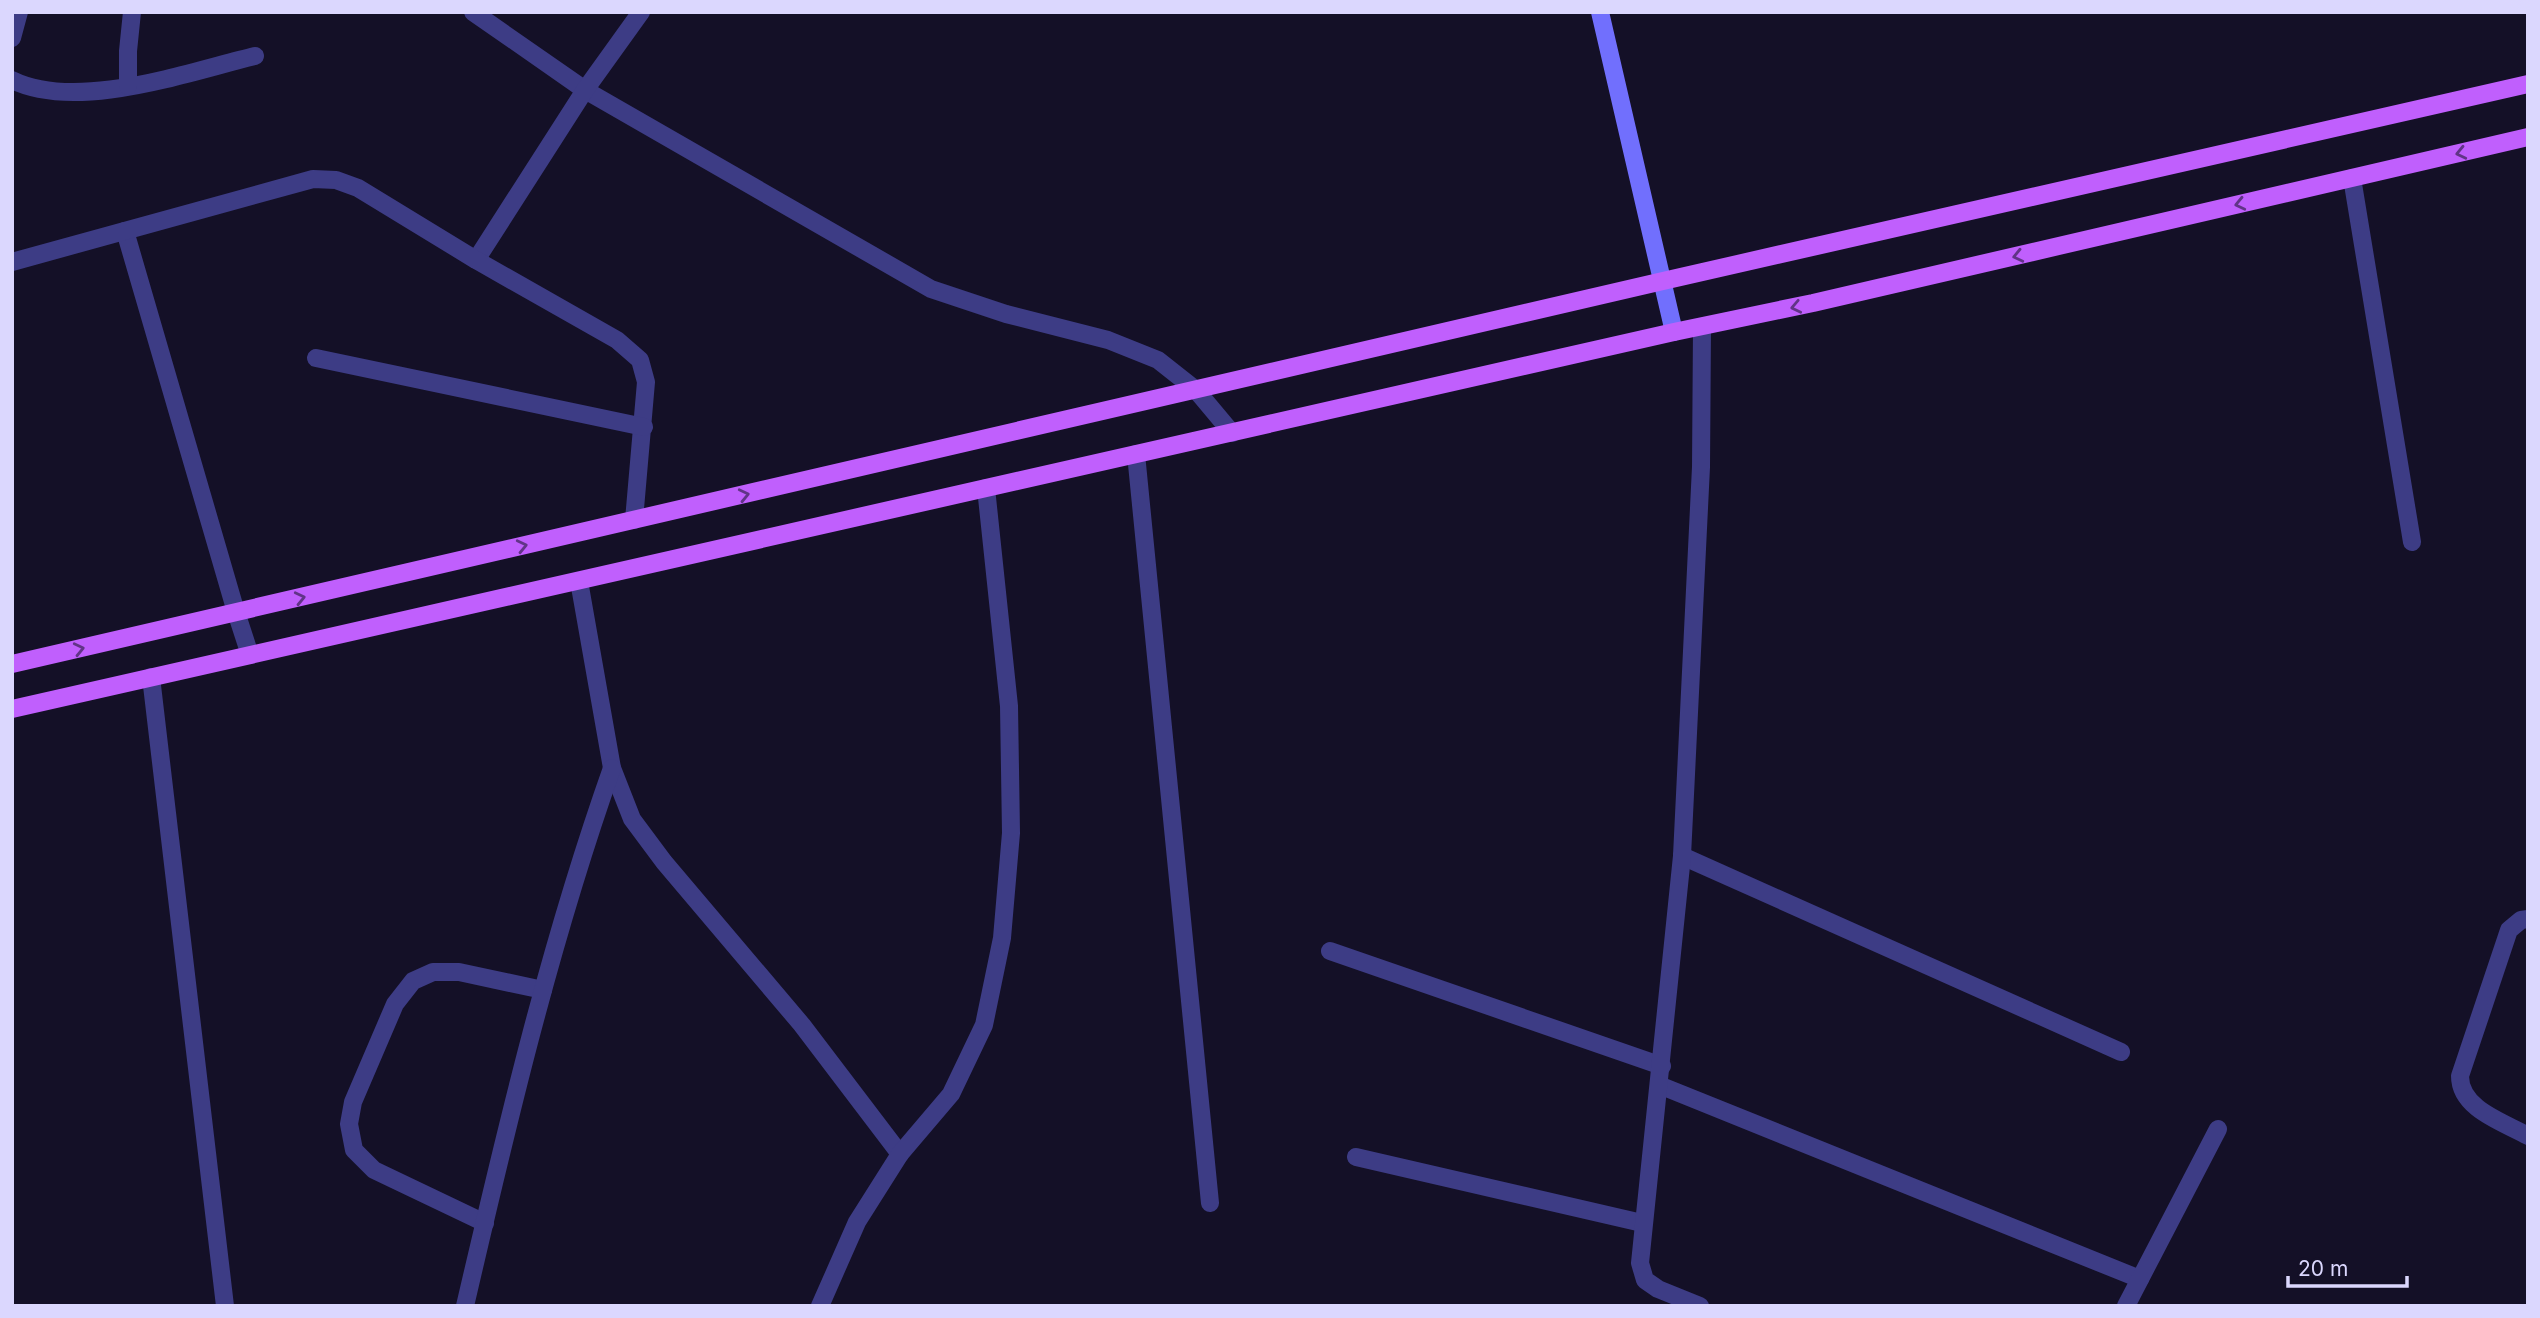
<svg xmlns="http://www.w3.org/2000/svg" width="2540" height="1318" font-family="Inter,sans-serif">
  <rect width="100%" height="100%" fill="#141027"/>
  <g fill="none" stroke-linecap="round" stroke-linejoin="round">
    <g stroke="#3d3c85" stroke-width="18">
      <polyline points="2352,178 2412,542"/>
      <polyline points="485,1223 374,1170 354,1150 349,1124 353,1102 395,1004 413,981 433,972 459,972 543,990"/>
    </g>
    <g stroke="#3d3c85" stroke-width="18">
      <polyline points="473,12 585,90 931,289 1006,314 1108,340 1158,360 1196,390 1232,433"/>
      <polyline points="12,38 19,12"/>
      <path d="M12 80C77 112 188 72 255 56"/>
      <polyline points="128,86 128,51 132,12"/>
      <polyline points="125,231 236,612 250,655"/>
      <polyline points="476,260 585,90 641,12"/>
      <polyline points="12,262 313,179 336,180 358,188 476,260 617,340 640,360 646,382 634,520"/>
      <polyline points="316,358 644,427"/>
      <polyline points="1136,454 1210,1203"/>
      <polyline points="579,581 612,768 632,819 664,862 802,1025 900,1154"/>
      <polyline points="151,677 225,1306"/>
      <polyline points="1682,856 2121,1052"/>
      <path d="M2528 919 2521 920 2509 930 2460 1076C2460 1109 2503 1122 2528 1136"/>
      <polyline points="1330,951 1662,1066"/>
      <polyline points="1659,1085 2140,1279"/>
      <polyline points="1356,1157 1642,1223"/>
      <path d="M465 1306C507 1125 550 943 612 768"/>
      <polyline points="820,1306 857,1222 900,1154 951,1094 984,1025 1002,938 1011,833 1009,706 986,488"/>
      <polyline points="1700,1306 1658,1289 1645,1280 1640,1263 1682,856 1701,467 1702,327"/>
      <polyline points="2126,1306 2218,1129"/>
    </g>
    <polyline stroke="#716ffd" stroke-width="18" points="1600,12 1674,332"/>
    <g stroke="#c05ffd" stroke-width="18">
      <polyline points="12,664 1663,281 2528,84"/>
      <polyline points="12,709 1674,332 1813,303 2528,137"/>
    </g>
  </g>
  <defs><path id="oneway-chevron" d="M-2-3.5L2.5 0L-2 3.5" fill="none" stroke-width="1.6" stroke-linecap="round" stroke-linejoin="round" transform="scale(1.75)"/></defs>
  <g stroke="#613487">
    <use href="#oneway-chevron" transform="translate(2461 153) rotate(167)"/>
    <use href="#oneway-chevron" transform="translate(2240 204) rotate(167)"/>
    <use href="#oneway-chevron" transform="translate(2018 256) rotate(167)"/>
    <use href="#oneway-chevron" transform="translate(1796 307) rotate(168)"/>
    <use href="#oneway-chevron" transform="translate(744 495) rotate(-13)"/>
    <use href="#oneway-chevron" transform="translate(522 546) rotate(-13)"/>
    <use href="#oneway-chevron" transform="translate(300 598) rotate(-13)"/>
    <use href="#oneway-chevron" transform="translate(79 649) rotate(-13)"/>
  </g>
  <rect width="2540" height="1318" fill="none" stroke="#dbd7fe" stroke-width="28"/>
  <path d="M2288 1276v10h119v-10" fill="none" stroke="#dbd7fe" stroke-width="3.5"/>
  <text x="2298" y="1276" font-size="21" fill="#dbd7fe" stroke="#141027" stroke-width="5" paint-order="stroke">20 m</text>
</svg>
